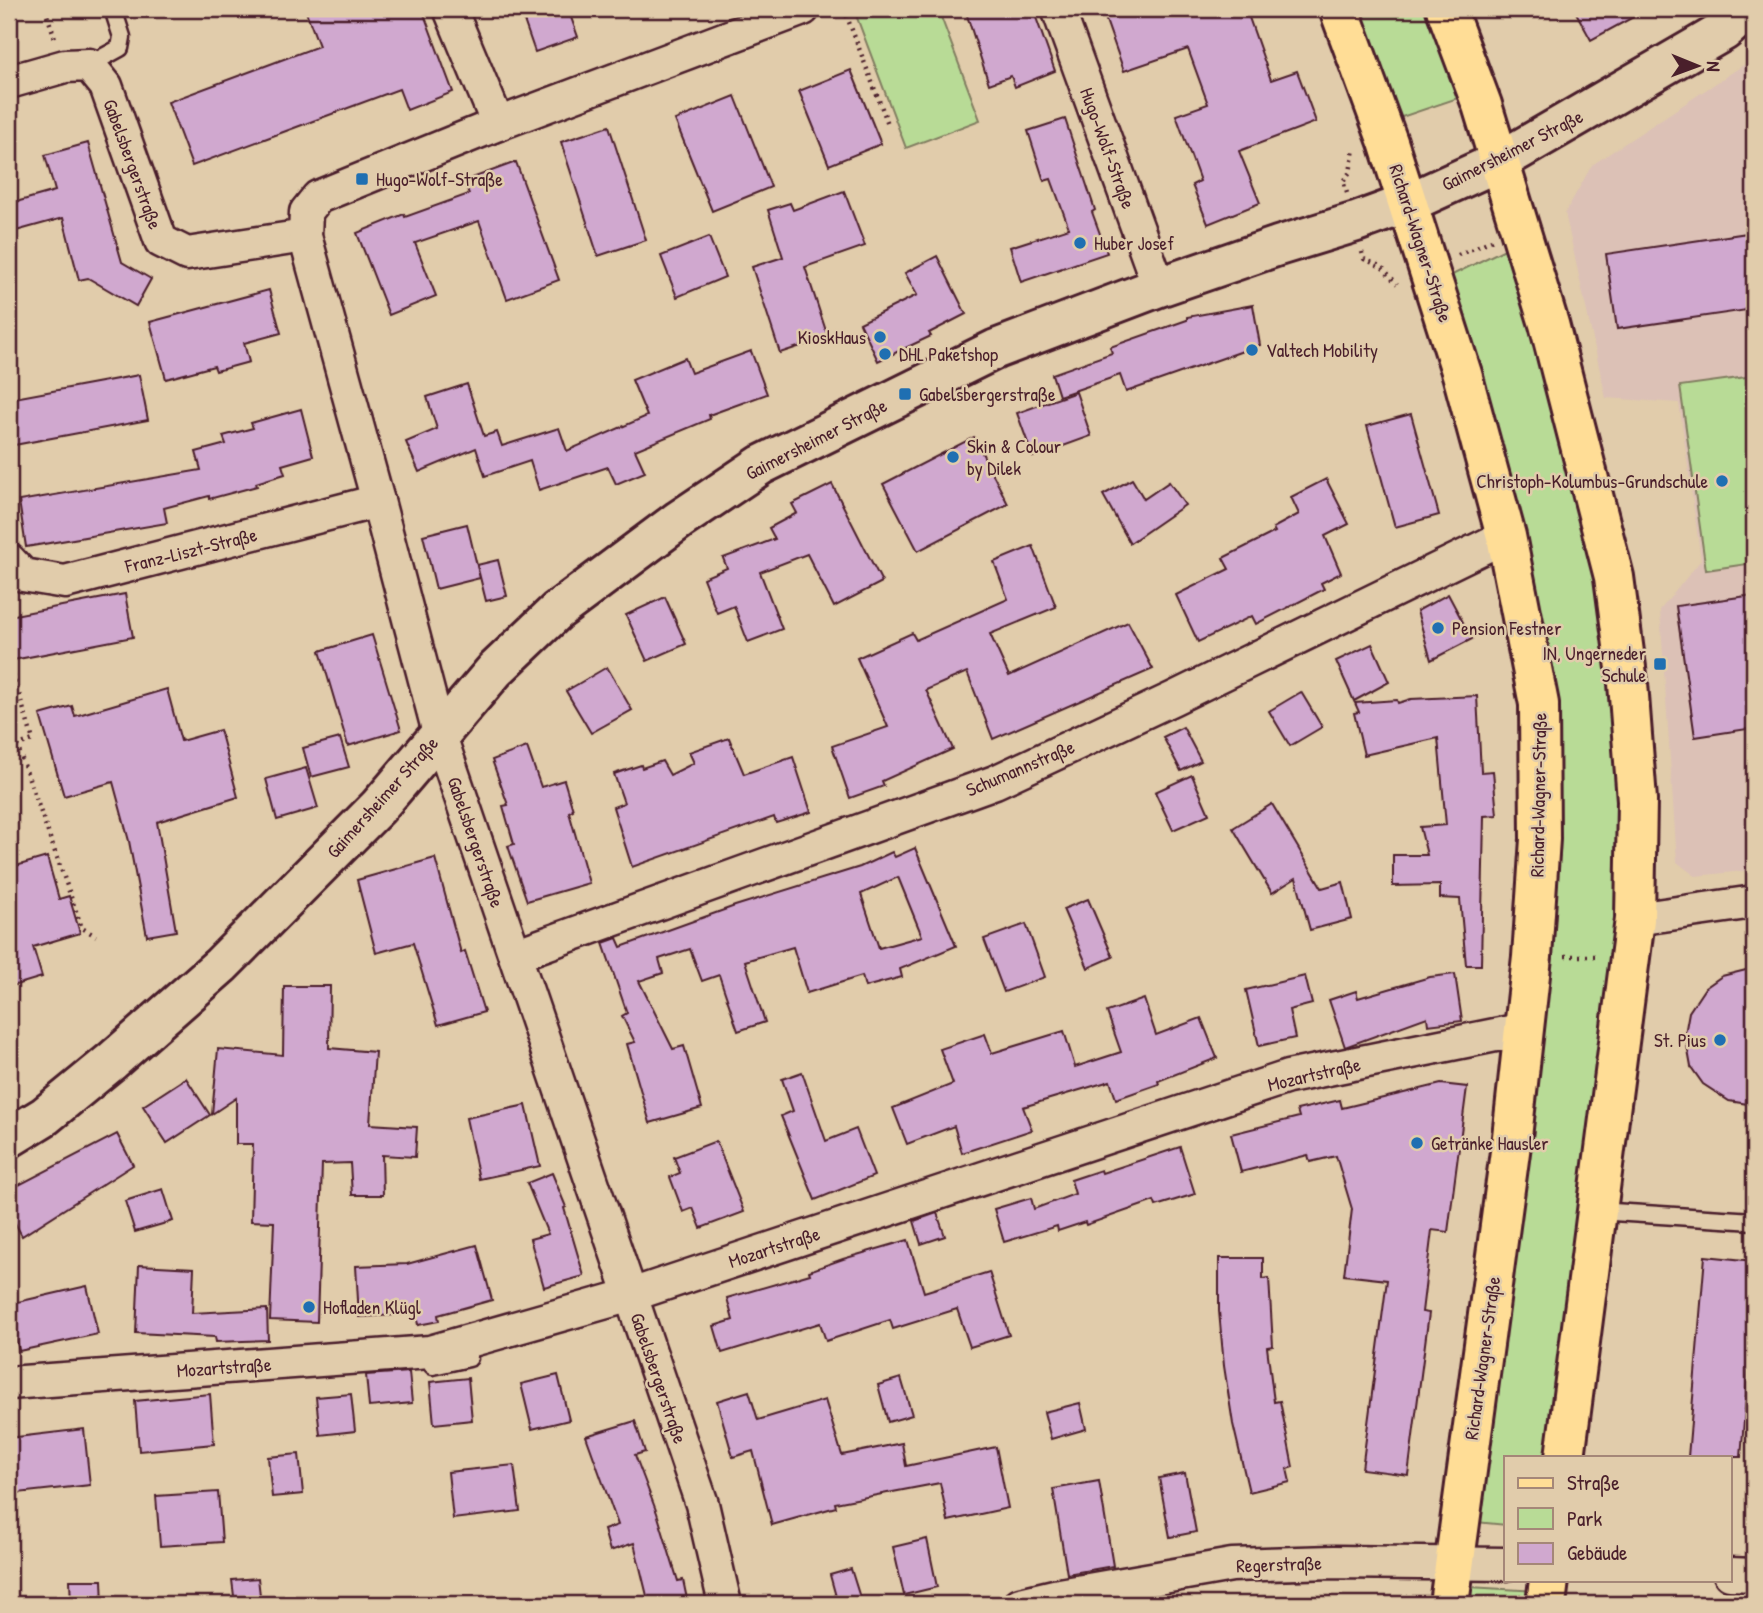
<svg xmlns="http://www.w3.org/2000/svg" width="1763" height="1613" font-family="'Patrick Hand',sans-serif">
  <rect width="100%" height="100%" fill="#e1ccab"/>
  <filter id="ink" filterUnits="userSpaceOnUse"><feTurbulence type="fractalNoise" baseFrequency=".0143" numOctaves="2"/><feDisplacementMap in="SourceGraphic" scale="14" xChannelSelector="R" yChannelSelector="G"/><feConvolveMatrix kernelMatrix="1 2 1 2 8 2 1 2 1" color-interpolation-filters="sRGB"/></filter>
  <g filter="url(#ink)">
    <polygon fill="#dcc1b6" points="1754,58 1754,870 1695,876 1677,862 1660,610 1701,560 1679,403 1606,398 1565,213 1592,165"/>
    <g fill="#b8db96" stroke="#817d60" stroke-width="2">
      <polygon points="873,9 938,9 980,120 906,148 856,15"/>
      <polygon points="1352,9 1428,9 1461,97 1393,120"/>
      <polygon points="1509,247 1593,550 1618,732 1618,950 1554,1457 1506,1457 1506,1525 1466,1521 1551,729 1537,589 1452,275"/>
      <polygon points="1754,376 1754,563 1706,570 1680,386"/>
      <polygon points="1469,1587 1538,1591 1537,1604 1467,1604"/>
    </g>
    <g fill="#d0a8cf" stroke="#4a1f2b" stroke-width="2" fill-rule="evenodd">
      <polygon points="305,9 422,9 453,92 407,110 399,89 192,166 168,102 319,46"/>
      <polygon points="520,9 568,9 578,37 535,52"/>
      <polygon points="965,9 1033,9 1055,71 1015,87 1011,76 989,84"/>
      <polygon points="1102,9 1246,9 1271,80 1297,71 1316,122 1239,151 1260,203 1208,224 1192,185 1200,181 1176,115 1208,104 1188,49 1124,71"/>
      <polygon points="1574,9 1648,9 1591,40"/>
      <polygon points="851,70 881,144 829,165 799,91"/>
      <polygon points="735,96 771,187 712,211 675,120"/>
      <polygon points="1065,119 1095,210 1092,212 1107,253 1021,282 1010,247 1069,228 1051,179 1044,181 1028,131"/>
      <polygon points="609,126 646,240 598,256 561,142"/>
      <polygon points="88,143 122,262 151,279 136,306 88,278 79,280 63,218 16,231 9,204 55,191 45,155"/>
      <polygon points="516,162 559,280 507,299 479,221 415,243 436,296 389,315 357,233 404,214 405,217 469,194 464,181"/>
      <polygon points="844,191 865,246 805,267 828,337 780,353 752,267 783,257 768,210 790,203 793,210"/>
      <polygon points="1754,232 1754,309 1617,329 1606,254"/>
      <polygon points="709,237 725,277 677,297 661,256"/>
      <polygon points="937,256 966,314 929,333 931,336 878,361 860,323 917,295 905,273"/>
      <polygon points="269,290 281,333 244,343 249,362 216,371 214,366 166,379 150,322"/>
      <polygon points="1253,305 1260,345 1126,392 1120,375 1059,396 1052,374 1112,353 1110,347 1187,320 1187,317"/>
      <polygon points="751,351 767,394 709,415 710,419 635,450 645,472 616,484 608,467 539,490 530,461 485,476 476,448 419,472 406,442 437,429 427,397 467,384 484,436 497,432 502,446 559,428 567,451 647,416 632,380 685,358 691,373"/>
      <polygon points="139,375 148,420 9,446 9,399"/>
      <polygon points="1076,392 1091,436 1033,457 1017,413"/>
      <polygon points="301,409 313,456 282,465 285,474 256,483 257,486 209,499 209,496 164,508 167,523 26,547 19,501 201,470 196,452 226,444 223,436 253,428 251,423"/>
      <polygon points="1411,414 1439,515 1395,527 1367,426"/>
      <polygon points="974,437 1008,504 918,551 883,484"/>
      <polygon points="1132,479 1144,499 1169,482 1185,505 1130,543 1103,495"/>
      <polygon points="1326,479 1349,524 1325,536 1341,573 1321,583 1324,589 1256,624 1252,616 1198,642 1176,595 1229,569 1223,558 1275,532 1273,528 1299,514 1291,497"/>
      <polygon points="832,484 882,582 834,607 807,554 760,572 782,629 748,642 734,606 717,613 703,578 727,568 723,558 775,539 769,528 797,513 792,504"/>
      <polygon points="467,524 480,578 436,589 423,535"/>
      <polygon points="1033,546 1056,607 990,634 1009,676 1128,622 1153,669 993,739 967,672 926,690 953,749 882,781 884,786 850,798 832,746 888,727 857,658 912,633 916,640 1008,599 994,562"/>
      <polygon points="498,560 507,596 486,601 477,565"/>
      <polygon points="125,594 133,637 13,660 9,637 9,616"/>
      <polygon points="1448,594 1472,639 1431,660 1417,611"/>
      <polygon points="1754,595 1754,728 1695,737 1676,606"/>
      <polygon points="665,597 686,644 647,661 626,615"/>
      <polygon points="372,635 401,730 348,746 320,651"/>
      <polygon points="1372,644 1389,682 1354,701 1336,661"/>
      <polygon points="607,667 632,710 591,733 566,691"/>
      <polygon points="167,689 181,741 220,730 238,797 157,822 176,931 147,936 129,841 113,782 64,796 40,715 72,706 75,716"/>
      <polygon points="1301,692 1322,727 1290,746 1269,711"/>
      <polygon points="1477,696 1481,772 1493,771 1497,815 1484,816 1481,965 1466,965 1460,899 1440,898 1440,885 1393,886 1393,855 1427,855 1420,827 1446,825 1438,738 1364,755 1354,713 1359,712 1355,703 1397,700 1398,703 1411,699"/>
      <polygon points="1183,727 1201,761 1181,771 1163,737"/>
      <polygon points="340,738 349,767 311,777 303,748"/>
      <polygon points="729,738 744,774 793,757 811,812 776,823 774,817 632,867 613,807 624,803 614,774 641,765 642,768 662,761 670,775 694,763 689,752"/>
      <polygon points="527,747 541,787 564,780 573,810 569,812 589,883 527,901 508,846 514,844 503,806 508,805 492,760"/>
      <polygon points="306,768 318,808 277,820 266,779"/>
      <polygon points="1192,775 1209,814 1173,830 1155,792"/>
      <polygon points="1272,804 1322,888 1343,882 1352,919 1310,930 1296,878 1272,893 1233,828"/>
      <path d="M915 848 956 946 900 969 902 977 865 987 862 976 807 993 793 947 745 961 765 1022 738 1031 719 975 702 981 690 949 659 959 663 973 639 981 673 1049 684 1046 702 1108 650 1123 627 1044 635 1042 622 1016 627 1013 603 943 617 938 621 947 735 906 860 867 892 852 895 857ZM898 877 922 936 879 948 861 894Z"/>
      <polygon points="47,857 59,899 69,896 80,933 33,947 42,977 9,987 9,868"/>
      <polygon points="435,858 461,953 465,951 484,1012 438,1025 413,943 376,953 357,880"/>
      <polygon points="1088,899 1113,957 1088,968 1063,909"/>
      <polygon points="1026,924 1045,977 1004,992 984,939"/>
      <polygon points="1754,968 1754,1105 1729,1101 1703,1084 1691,1067 1685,1034 1689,1012 1705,988 1722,976"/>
      <polygon points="1455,974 1462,1021 1428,1025 1427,1017 1345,1047 1329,1000 1356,991 1358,998 1430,977"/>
      <polygon points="1305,976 1312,1004 1289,1010 1295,1038 1259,1046 1246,990"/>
      <polygon points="284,986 330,986 329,1048 375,1052 370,1124 417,1127 415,1157 382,1155 383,1195 352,1195 350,1163 322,1164 317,1322 270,1320 274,1222 251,1221 253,1144 236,1144 236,1098 212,1114 218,1049 283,1055"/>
      <polygon points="1144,999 1156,1035 1201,1018 1217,1058 1158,1081 1159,1084 1116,1099 1110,1081 1023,1107 1032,1130 962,1153 954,1126 907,1144 893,1108 953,1084 940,1049 985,1034 992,1053 1064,1031 1075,1067 1121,1052 1107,1012"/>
      <polygon points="802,1072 826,1141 856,1129 874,1176 815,1200 781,1116 793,1111 782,1079"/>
      <polygon points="186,1078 210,1115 167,1143 143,1106"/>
      <polygon points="1441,1084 1467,1087 1448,1232 1432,1230 1422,1312 1429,1313 1408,1475 1362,1469 1387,1280 1344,1275 1352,1209 1336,1156 1310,1162 1308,1155 1241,1172 1231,1134 1299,1117 1297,1110 1340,1100 1342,1108"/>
      <polygon points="526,1105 540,1166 479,1179 466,1118"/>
      <polygon points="117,1134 133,1165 22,1236 9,1212 9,1190"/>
      <polygon points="716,1141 744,1212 701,1228 693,1208 683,1212 670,1177 680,1173 674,1157"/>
      <polygon points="1180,1147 1195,1194 1156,1206 1154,1201 1086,1225 1085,1222 1058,1231 1057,1226 1004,1242 994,1209 1031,1198 1034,1209 1075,1194 1071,1180 1101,1170 1102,1173"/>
      <polygon points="552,1173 566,1207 564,1208 584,1276 544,1287 530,1239 548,1234 527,1183"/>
      <polygon points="163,1189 173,1221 135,1232 125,1201"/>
      <polygon points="937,1213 945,1236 921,1244 914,1221"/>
      <polygon points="908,1240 924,1292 989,1272 1009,1335 970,1347 957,1309 893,1329 890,1320 826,1341 820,1323 722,1353 714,1326 733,1320 727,1298 810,1274 809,1271 843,1259"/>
      <polygon points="477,1245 492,1300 438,1315 439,1321 418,1325 416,1314 359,1317 356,1266 407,1264"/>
      <polygon points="1705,1256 1754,1261 1754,1297 1741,1457 1688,1457"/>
      <polygon points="1219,1258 1263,1258 1263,1279 1269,1278 1273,1346 1267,1347 1274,1402 1280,1401 1293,1467 1287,1469 1290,1482 1249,1492 1233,1424 1224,1366 1219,1311"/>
      <polygon points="139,1265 194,1268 192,1313 267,1309 268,1340 216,1342 215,1337 136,1333"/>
      <polygon points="87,1286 98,1334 19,1351 9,1304"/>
      <polygon points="409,1372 412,1403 369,1407 366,1375"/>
      <polygon points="558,1375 569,1420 532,1429 521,1384"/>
      <polygon points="468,1378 472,1420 434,1424 430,1382"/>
      <polygon points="901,1378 912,1415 888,1422 878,1385"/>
      <polygon points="749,1391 758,1420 825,1400 842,1455 902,1443 906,1466 996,1447 1008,1508 948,1521 940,1483 835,1503 836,1507 772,1525 753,1451 733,1457 717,1401"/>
      <polygon points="210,1394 214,1444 139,1451 135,1401"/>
      <polygon points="351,1394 355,1431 320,1435 316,1397"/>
      <polygon points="1080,1403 1086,1429 1051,1439 1044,1412"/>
      <polygon points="635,1421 645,1452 635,1455 657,1513 678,1581 683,1580 688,1604 649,1604 634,1543 610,1551 604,1530 618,1525 586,1436"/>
      <polygon points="84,1429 90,1485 9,1494 9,1438"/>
      <polygon points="299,1454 303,1494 272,1497 268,1457"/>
      <polygon points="514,1465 520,1511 453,1519 448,1472"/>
      <polygon points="1185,1473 1196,1532 1170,1537 1159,1478"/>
      <polygon points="1099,1481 1113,1566 1067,1574 1053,1489"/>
      <polygon points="218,1492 222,1542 160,1546 156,1496"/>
      <polygon points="927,1539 937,1587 904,1595 893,1547"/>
      <polygon points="851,1569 862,1604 838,1604 830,1575"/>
      <polygon points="258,1578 261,1604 235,1604 232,1580"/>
      <polygon points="70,1580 102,1580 103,1604 71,1604"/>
    </g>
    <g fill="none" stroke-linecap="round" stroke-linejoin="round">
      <g stroke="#4a1f2b" stroke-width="21">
        <g id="service">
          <polyline points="89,65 120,48 122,37 113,9"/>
          <polyline points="1597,1211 1754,1221"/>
          <polyline points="433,1366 469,1358"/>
        </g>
      </g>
      <g stroke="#4a1f2b" stroke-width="37">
        <g id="minor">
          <polyline points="450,9 498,124"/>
          <polyline points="1058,9 1159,287"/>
          <polyline points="9,82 65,66 89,65 106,86 161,241 187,254 305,236"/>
          <polyline points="9,560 23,575 65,582 378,501"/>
          <polyline points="1635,919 1754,902"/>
          <polyline points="515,955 995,782 1174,698 1506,536"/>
          <polyline points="9,1383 430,1352 631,1295 1288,1077 1525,1029"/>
          <polyline points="1730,1574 1754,1575"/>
          <polyline points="725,1604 702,1504 439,733 378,501 305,236 306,212 318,197 498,124 803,9"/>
          <polyline points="1020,1604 1054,1596 1232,1565 1334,1562 1506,1564"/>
        </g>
      </g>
      <g stroke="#4a1f2b" stroke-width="44">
        <polyline id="tertiary" points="9,1138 45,1116 112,1061 221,965 378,807 495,670 557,611 679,520 761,465 996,349 1159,287 1278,246 1356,222 1408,203 1500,161 1724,31 1749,9"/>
      </g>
      <g stroke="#4a1f2b" stroke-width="44">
        <g id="primary">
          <polyline points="1339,9 1388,142 1462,374 1506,536 1539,704 1540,839 1532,957 1512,1137 1449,1604"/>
          <polyline points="1446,9 1482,105 1549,324 1614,577 1628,683 1637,800 1635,919 1565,1457"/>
          <polyline points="1546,1604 1549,1580"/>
        </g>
      </g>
      <g stroke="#4a1f2b" stroke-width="4.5" stroke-dasharray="2 5" stroke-linecap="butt">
        <polyline points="45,9 56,41"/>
        <polyline points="844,9 888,124"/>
        <polyline points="1347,193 1343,181 1350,172 1354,149"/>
        <polyline points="1362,252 1364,259 1382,267 1397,284"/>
        <polyline points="1458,255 1492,240"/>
        <polyline points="9,661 33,740 9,748"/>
        <polyline points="17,745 82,928 96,936"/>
        <polyline points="1565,956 1598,956"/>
      </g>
      <use href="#service" stroke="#e1ccab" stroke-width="16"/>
      <use href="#minor" stroke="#e1ccab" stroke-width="32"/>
      <use href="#tertiary" stroke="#e1ccab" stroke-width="38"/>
      <use href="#primary" stroke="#ffdd96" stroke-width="38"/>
    </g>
  </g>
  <g fill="#1f6fb2" stroke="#e1ccab" stroke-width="2.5">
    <rect x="355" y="172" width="14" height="14" rx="3.5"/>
    <circle cx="1080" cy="243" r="7"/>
    <circle cx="880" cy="337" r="7"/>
    <circle cx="1252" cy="350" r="7"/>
    <circle cx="885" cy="354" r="7"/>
    <rect x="898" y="387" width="14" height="14" rx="3.5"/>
    <circle cx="953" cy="457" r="7"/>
    <circle cx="1722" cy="481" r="7"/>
    <circle cx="1438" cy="628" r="7"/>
    <rect x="1653" y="657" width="14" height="14" rx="3.5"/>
    <circle cx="1720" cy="1040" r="7"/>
    <circle cx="1417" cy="1143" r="7"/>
    <circle cx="309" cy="1307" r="7"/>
  </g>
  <g text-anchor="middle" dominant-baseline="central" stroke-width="5" stroke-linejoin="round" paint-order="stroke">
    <g font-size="19" fill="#4a1f2b" stroke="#e1ccab">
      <text transform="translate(1108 148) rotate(70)">Hugo-Wolf-Straße</text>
      <text transform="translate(1512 150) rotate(-27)">Gaimersheimer Straße</text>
      <text transform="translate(133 164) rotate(70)">Gabelsbergerstraße</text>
      <text transform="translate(1421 243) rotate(72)">Richard-Wagner-Straße</text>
      <text transform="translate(816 439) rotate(-27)">Gaimersheimer Straße</text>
      <text transform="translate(191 550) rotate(-14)">Franz-Liszt-Straße</text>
      <text transform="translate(1020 768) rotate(-23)">Schumannstraße</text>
      <text transform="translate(1538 795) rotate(-89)">Richard-Wagner-Straße</text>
      <text transform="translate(382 797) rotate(-48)">Gaimersheimer Straße</text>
      <text transform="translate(476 842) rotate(71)">Gabelsbergerstraße</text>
      <text transform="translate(1314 1074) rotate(-13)">Mozartstraße</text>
      <text transform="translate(774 1247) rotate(-18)">Mozartstraße</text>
      <text transform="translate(1482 1358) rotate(-82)">Richard-Wagner-Straße</text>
      <text transform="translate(224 1367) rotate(-4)">Mozartstraße</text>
      <text transform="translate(659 1378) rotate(71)">Gabelsbergerstraße</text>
      <text transform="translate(1279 1564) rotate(-2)">Regerstraße</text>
    </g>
    <g font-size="19" fill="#4a1f2b" stroke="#e1ccab" text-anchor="start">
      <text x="376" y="179">Hugo-Wolf-Straße</text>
      <text x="1094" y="243">Huber Josef</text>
      <text x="866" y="337" text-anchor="end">KioskHaus</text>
      <text x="1266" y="350">Valtech Mobility</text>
      <text x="899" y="354">DHL Paketshop</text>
      <text x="919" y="394">Gabelsbergerstraße</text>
      <text x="967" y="446">Skin &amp; Colour<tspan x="967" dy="22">by Dilek</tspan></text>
      <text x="1708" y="481" text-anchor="end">Christoph-Kolumbus-Grundschule</text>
      <text x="1452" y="628">Pension Festner</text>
      <text x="1646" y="653" text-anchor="end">IN, Ungerneder<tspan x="1646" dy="22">Schule</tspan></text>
      <text x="1706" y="1040" text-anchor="end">St. Pius</text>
      <text x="1431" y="1143">Getränke Hausler</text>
      <text x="323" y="1307">Hofladen Klügl</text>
    </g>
  </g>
  <rect width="1763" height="1613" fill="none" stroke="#e1ccab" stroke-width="35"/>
  <rect x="18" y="18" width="1728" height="1578" fill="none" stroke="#4a1f2b" stroke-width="2.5" filter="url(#ink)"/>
  <rect x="1504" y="1456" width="228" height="126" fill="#e1ccab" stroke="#a58778" stroke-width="2"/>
  <rect x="1518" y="1478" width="35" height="10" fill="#ffdd96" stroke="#a58778" stroke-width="2"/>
  <text x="1567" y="1490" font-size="21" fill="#4a1f2b">Straße</text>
  <rect x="1518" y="1508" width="35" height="21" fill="#b8db96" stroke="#a58778" stroke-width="2"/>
  <text x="1567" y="1526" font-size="21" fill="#4a1f2b">Park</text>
  <rect x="1518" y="1543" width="35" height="21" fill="#d0a8cf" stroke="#a58778" stroke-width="2"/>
  <text x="1567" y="1560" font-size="21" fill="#4a1f2b">Gebäude</text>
  <g transform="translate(1697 66) rotate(91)" stroke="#e1ccab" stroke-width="5" paint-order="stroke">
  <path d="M0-5L12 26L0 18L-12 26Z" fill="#4a1f2b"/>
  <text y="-10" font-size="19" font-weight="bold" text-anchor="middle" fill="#4a1f2b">N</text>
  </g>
</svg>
